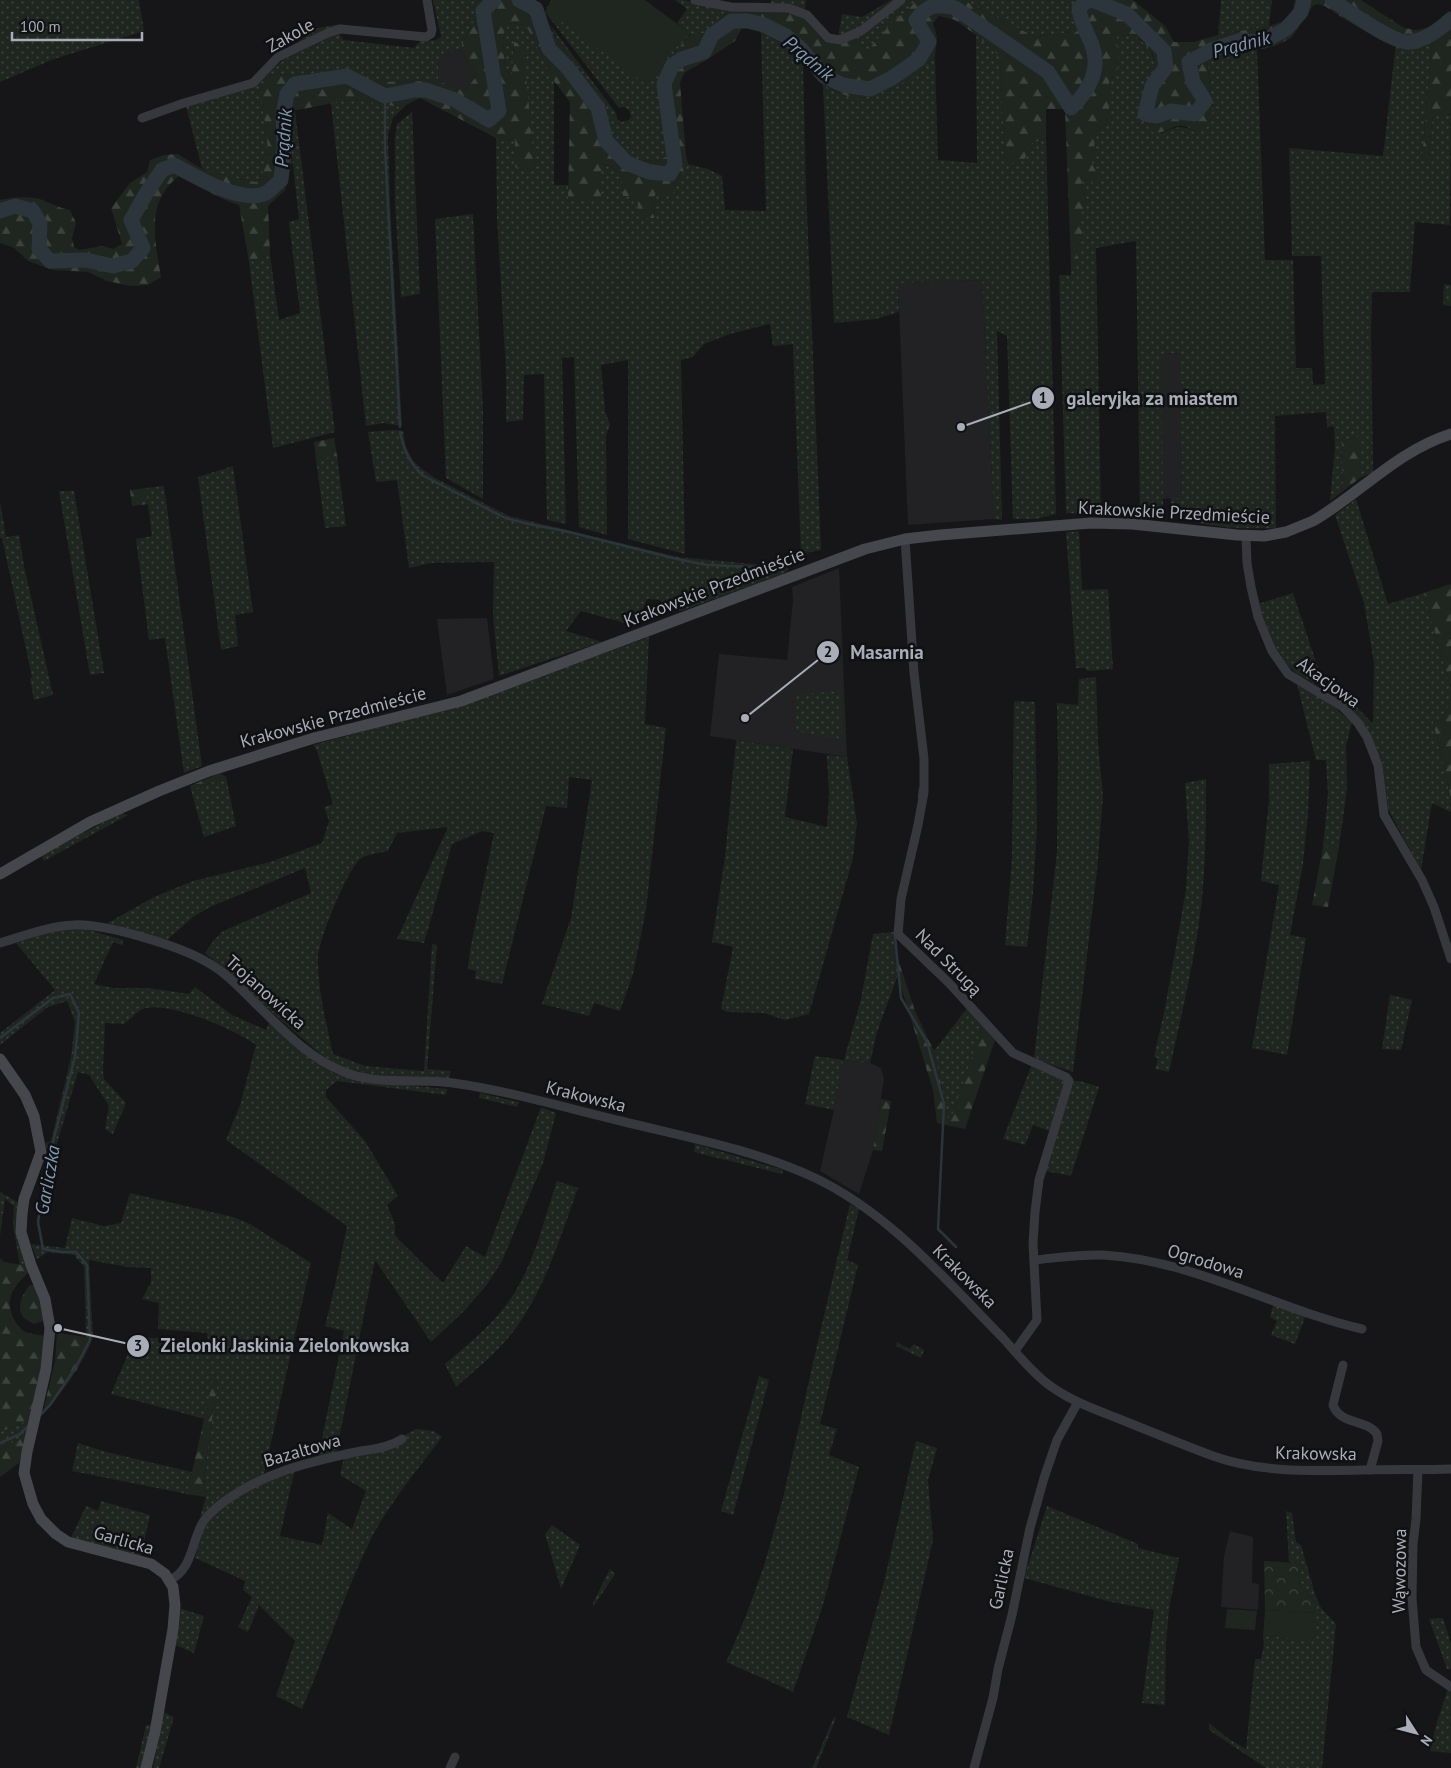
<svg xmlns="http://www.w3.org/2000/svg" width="1451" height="1768" font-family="'PT Sans',sans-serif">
  <defs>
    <pattern id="grass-dots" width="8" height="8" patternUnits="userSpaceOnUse" patternTransform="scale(1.25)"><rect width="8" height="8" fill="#1e261f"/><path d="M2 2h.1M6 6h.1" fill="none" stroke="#3c433d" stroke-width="1.8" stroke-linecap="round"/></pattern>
    <pattern id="forest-firs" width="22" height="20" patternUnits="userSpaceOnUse" patternTransform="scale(1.25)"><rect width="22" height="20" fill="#1e261f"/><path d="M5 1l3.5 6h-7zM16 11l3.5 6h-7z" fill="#3c433d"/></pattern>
    <pattern id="park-crowns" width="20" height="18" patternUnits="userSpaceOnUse" patternTransform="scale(1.25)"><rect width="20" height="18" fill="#1e261f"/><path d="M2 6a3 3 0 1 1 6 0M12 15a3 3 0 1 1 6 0" fill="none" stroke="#3c433d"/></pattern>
  </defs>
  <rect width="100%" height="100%" fill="#161618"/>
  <g fill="#222225">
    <polygon points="460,49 477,76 464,91 438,81 439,57"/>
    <polygon points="982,280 994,519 908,525 898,283"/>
    <polygon points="1181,353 1182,498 1162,499 1161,354"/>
    <polygon points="839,568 847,757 710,736 719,654 787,660 793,600 792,587"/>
    <polygon points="487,618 494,679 447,695 437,619"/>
    <polygon points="843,1060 870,1063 881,1068 884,1079 873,1150 859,1194 820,1171 834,1110"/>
    <polygon points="1230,1531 1253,1537 1252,1583 1259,1584 1258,1610 1221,1607 1224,1556"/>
  </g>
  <g fill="url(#grass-dots)">
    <polygon points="0,0 139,0 144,31 54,59 0,82"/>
    <path d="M433 0H484L460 49 439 57 438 81 371 82 347 72 267 75C265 80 262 85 262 90 260 117 279 161 256 182L234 178 202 169 186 106 252 87 283 60 339 33 343 40 414 48 420 41 436 40 441 37Z"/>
    <polygon points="551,0 554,0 546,10 687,31 677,23 687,9 675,0 684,0 728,10 708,33 690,34 664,65 661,91 669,135 668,156 657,161 637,160 621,151 611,138 607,117 576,67 563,50 549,23 616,113 617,119 622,122 629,120 631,116 629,110 624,107 619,108 545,12"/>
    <polygon points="771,0 806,0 805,10 770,5"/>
    <polygon points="891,0 897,0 859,29 838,37 842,14 862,17"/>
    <polygon points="906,0 917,0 908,10 895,19 868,50 852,40"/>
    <polygon points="963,0 1083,0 1076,4 1079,31 1035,37"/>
    <polygon points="1221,0 1272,0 1269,26 1218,35"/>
    <polygon points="509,23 526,25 554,81 554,185 568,185 568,198 601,163 622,173 623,196 636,197 654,218 655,194 674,186 688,164 708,169 722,176 725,210 766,211 761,33 791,47 803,64 806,187 821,550 801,554 793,344 773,346 770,324 730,334 704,344 693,357 681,360 685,554 628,539 628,360 601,365 605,411 610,425 606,436 607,535 579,527 574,357 562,358 566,524 547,520 544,374 524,375 523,420 506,422 506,372 497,217 496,138 515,140 535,171 522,44 514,42 512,76 505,67 503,35"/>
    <polygon points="341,24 285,51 318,28"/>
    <path d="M1132 34C1149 46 1153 49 1155 70L1143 88 1161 134C1177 126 1180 125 1197 132L1213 110 1207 61 1213 54 1257 49 1265 260H1293L1296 368H1312L1313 385 1325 384 1321 256H1292L1289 148 1383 156 1396 43 1416 47 1432 42 1422 160H1428L1433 115 1449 113 1451 106 1450 225 1415 222 1410 292H1372L1371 332 1373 472 1360 478 1359 437 1342 441 1343 491 1330 501 1335 447 1334 426 1327 427 1326 412 1275 416 1276 528C1248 529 1201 529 1177 514L1178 507 1171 506V498H1182L1180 353 1161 354 1163 505C1156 513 1151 518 1140 518L1136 241 1096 248 1101 515 1066 513 1059 275H1071V264L1077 262V252L1083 231 1077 225 1086 199 1081 182 1090 178 1096 132 1109 121V82L1118 68 1117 35Z"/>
    <polygon points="976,35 1000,56 1005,164 1030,144 1046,138 1056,514 1036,519 1013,519 1007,336 997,331 1002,520 994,519 982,280 898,283 899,312 876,319 834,323 823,85 839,93 919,74 935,56 938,160 977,163"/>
    <polygon points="354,99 393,106 406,105 393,118 388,135 390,205 402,426 384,423 366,426 331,103"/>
    <polygon points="295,111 335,432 273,448 249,262 270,255 279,320 300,313 289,222 299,219 287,112"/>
    <polygon points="412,112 420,294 401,297 395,203 395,137 397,124"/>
    <polygon points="473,214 483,411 483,499 446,478 435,219"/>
    <polygon points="1444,284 1451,285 1451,306 1443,305"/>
    <polygon points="397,430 403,431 406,447 413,461 422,469 435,478 509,516 678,557 786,567 789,570 780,575 681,611 666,607 660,600 647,599 636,626 581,611 566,631 602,642 499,676 493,616 494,562 431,563 409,568 397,480 376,482 368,432"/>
    <polygon points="337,456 346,526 325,528 316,459"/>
    <polygon points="233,466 253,612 235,615 238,646 221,650 198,477"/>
    <polygon points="164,486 202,766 184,773 165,638 149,640 136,539 152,536 146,488"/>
    <polygon points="59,491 74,491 104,673 90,675"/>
    <polygon points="1356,499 1388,604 1424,593 1451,690 1451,699 1443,719 1433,722 1451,798 1451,812 1432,803 1421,870 1388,809 1382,761 1366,727 1349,707 1325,689 1297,674 1283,661 1277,651 1258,604 1293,593 1325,689 1353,703 1373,724 1374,663 1364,603 1335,515"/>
    <polygon points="0,501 6,537 19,535 24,566 53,695 34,700 30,678 32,677 2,538 0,538"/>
    <polygon points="1079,531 1082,590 1108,589 1113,669 1087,671 1085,668 1076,668 1066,532"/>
    <path d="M649 637 645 724 666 728 646 910 633 974 620 1011 594 1003 589 1016 542 1004 571 918 592 780 569 777 567 808 546 806 502 984 475 979 476 971 468 969 470 950 494 833 482 831 452 844 424 943 397 939 448 827 397 833 388 851C380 853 365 854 359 860 346 873 318 941 318 959 318 991 326 1022 333 1054L365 1066 424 1071 432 944 437 945 427 1069 451 1071 449 1079C413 1077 374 1079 340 1066 326 1060 314 1048 303 1039 269 1011 238 980 205 953L214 940 223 931 311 893 305 868 210 907 193 917 167 940 106 924 154 897 193 881 270 862 322 843 329 821 324 807 333 804 317 751 313 745 464 704Z"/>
    <polygon points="1096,677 1098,743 1103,796 1097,871 1073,1072 1034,1059 1057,851 1058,760 1057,703 1078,705 1079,679"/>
    <polygon points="1297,684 1326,699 1352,723 1346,745 1347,789 1339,847 1323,847 1328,794 1326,760 1316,760"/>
    <polygon points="841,691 842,739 795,731 797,694"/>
    <polygon points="1014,701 1035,702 1037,828 1033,893 1027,947 1005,945 1012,858"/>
    <polygon points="736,740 793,749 785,817 827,827 829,794 827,755 847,757 857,823 853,858 809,1014 785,1020 764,1013 727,1012 721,1009 733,947 712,942 725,857"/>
    <polygon points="1310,761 1308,813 1303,864 1290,935 1306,938 1287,1055 1252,1048 1279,885 1261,881 1269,800 1269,764"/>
    <polygon points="226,777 236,826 204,837 191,790"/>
    <path d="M1206 779C1206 815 1206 851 1203 887 1198 949 1182 1011 1169 1072L1155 1069 1158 1058 1154 1057 1165 1008 1186 890 1189 842 1185 783Z"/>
    <polygon points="121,813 128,815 44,861 41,855"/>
    <path d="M70 929H86L123 940 122 945 113 942 94 984 113 988H149L189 994 195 987 232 1015 266 1030 269 1023 333 1073 360 1081 447 1089 446 1095 337 1081 326 1090V1097L365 1141 398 1196 387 1205 395 1224V1235L398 1239 443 1283 466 1246 485 1257 541 1107 556 1113 543 1163 502 1261 486 1286 463 1312 431 1342 375 1260 336 1454 318 1458 344 1331 325 1326 336 1281 347 1226 226 1140 240 1105 256 1045C236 1030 171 1002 146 1008 138 1010 131 1019 124 1024L105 1023 103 1072 104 1079 126 1103 113 1134 105 1129 109 1106 89 1075 78 1072 56 1147 46 1148 45 1143 51 1141 71 1057 75 1022 67 1001 48 1007 0 1045V1033L55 990 16 943 54 931Z"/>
    <polygon points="893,932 896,936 895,950 890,951 898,975 877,1032 870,1063 843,1060 834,1110 805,1104 815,1056 844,1060 861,999 873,934"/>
    <polygon points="1390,995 1412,1000 1401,1050 1382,1049"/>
    <polygon points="968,1007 983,1025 949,1125 934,1051"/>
    <polygon points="1032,1064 1063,1078 1066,1085 1052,1132 1033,1125 1025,1145 1003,1139"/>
    <polygon points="1073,1081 1080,1081 1099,1087 1071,1176 1045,1171"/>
    <polygon points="480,1093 519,1102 517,1107 479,1098"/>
    <polygon points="695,1144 783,1170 782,1174 694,1152"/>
    <path d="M557 1181 578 1188C561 1235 547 1283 518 1325 502 1348 478 1368 456 1387L445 1364C466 1346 489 1328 506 1305 533 1270 543 1222 557 1181Z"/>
    <polygon points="0,1192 19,1203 27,1266 20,1265 13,1226 14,1206 5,1199 0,1236"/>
    <polygon points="130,1193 233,1217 250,1224 311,1263 264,1474 226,1496 200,1517 206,1497 204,1476 217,1385 215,1373 205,1419 111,1394 135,1337 208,1341 207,1333 158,1329 159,1303 142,1299 151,1282 151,1268 127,1267 89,1260 93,1338 86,1337 84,1267 74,1255 48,1252 37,1259 31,1244 65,1248 72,1218 104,1226 121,1223"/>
    <polygon points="850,1204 859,1209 847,1260 858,1265 820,1424 837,1429 829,1455 859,1467 823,1605 793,1692 726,1662 744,1621 764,1566 783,1498 815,1354"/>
    <polygon points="1274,1302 1306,1315 1295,1344 1271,1335 1277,1321 1270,1317"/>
    <polygon points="897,1342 909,1349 914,1344 924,1350 921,1358 896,1346"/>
    <polygon points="759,1376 769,1380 733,1515 721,1511"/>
    <polygon points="31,1419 26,1436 0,1449 0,1432"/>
    <path d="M416 1429 434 1431 442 1437C418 1469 392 1500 373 1535 345 1589 327 1652 302 1709L276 1696 295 1641 259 1605 248 1632 238 1627 252 1597 243 1590 245 1581 195 1558 204 1525 211 1516 246 1489 295 1468 280 1536 322 1545 328 1513 352 1529 366 1491 340 1475 344 1457 403 1436Z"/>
    <polygon points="916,1441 937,1448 928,1480 933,1540 889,1735 847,1717 885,1578"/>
    <polygon points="78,1443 106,1452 192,1472 187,1494 72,1471"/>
    <polygon points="101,1501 150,1515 141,1556 71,1538 86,1506 98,1511"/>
    <polygon points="1047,1506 1138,1544 1138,1548 1179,1558 1169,1609 1166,1642 1165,1705 1142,1703 1154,1610 1111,1602 1024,1578"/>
    <polygon points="1286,1511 1292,1513 1296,1542 1301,1545 1315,1594 1321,1608 1336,1624 1322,1768 1266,1768 1209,1730 1209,1723 1229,1739 1246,1749 1255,1659 1261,1659 1264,1645 1263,1636 1314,1639 1317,1604 1300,1587 1298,1563 1289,1562"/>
    <polygon points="552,1525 580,1545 561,1589 545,1534"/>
    <polygon points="610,1569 615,1574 593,1607 593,1603"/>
    <polygon points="179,1608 204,1616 194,1653 175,1645"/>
    <polygon points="1443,1618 1451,1644 1451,1669 1447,1669 1429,1619"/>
    <polygon points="1448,1689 1451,1691 1451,1753 1430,1751 1437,1722"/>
    <polygon points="164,1712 174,1717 159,1768 153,1768"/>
    <polygon points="834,1717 836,1718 816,1768 812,1768"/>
    <polygon points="146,1725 152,1725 142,1768 136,1768"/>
  </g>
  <g fill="url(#forest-firs)">
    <path d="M484 0H535L542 5V13L563 50 576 67 607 117 611 138 621 151 637 160 657 161 668 156 669 135 661 91 664 64 691 34 708 33 728 10 789 12 803 17 823 40 838 45 852 40 868 50 895 19 908 10 917 0H963L1035 37 1079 31 1076 4 1083 0H1133L1165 26 1174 42H1194L1218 35 1269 26 1286 20 1292 13 1295 0H1361L1404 28 1416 30 1432 27 1451 11V106L1449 113 1445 116H1433L1428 160H1422L1432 43C1427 44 1422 46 1417 47 1391 50 1345 20 1325 6L1317 4 1313 6 1291 38 1275 46 1213 54 1207 62 1213 110 1209 126 1197 132C1193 130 1188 127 1184 126 1171 124 1168 135 1151 132 1137 104 1138 95 1155 70L1153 54 1144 42 1132 34 1117 35 1118 68 1109 82V121L1096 132 1092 164 1101 182 1095 187 1090 178 1081 182 1086 199 1078 225 1083 231 1077 252V263L1071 264 1065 109H1046V138L1030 144 1024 161 1005 164 1000 56 976 35 955 20 939 16 933 23 937 37 935 56 919 74 897 86 869 96 854 99 823 85 803 64 791 47 761 33 755 28 743 26 735 41 708 59 684 73 680 83 686 155 688 164 674 186 673 194H655L654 218H641L636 197 623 196 622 173 602 163 601 200 568 198 570 102 554 81 526 25 509 23 503 35 505 67 512 75 514 42 523 44 535 171 515 167V140L496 138 420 98 406 105 393 106 354 99 287 112 292 162 285 190 268 206 270 255 249 262 239 205C217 199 199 184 179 176 145 202 155 240 161 277L148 285 131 286 107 281 88 272 53 270 28 261 14 248 0 243V200C11 197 28 196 40 199 50 203 59 208 70 210L76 223 72 238 74 247 79 250 102 246 113 249 122 244 111 208 130 183 147 172 150 160 164 155 178 154 202 169 234 178 256 182C279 161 260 116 262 90 262 85 265 80 267 75L347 72 371 82 438 81 464 91 477 76 460 49Z"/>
    <polygon points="1360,437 1360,478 1343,491 1342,441"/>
    <polygon points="334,438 337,456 316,459 314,442"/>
    <polygon points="146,488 148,504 132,506 130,490"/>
    <polygon points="1451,584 1451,690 1424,593"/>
    <polygon points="1451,699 1451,798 1433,722 1443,719"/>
    <polygon points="220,773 226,777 191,790 190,786"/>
    <polygon points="1323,847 1339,847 1328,907 1312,905"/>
    <polygon points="895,950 915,1011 934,1051 949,1124 983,1025 995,1040 965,1129 937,1123 933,1090 890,951"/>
    <polygon points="881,1099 891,1101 882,1151 873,1150"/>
    <path d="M0 1258 4 1262 27 1266 30 1271C23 1278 11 1288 10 1300 8 1312 17 1329 28 1333 33 1334 39 1335 44 1336L43 1356 31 1419 0 1432Z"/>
    <path d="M30 1285H36L43 1307V1321L34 1324C31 1322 26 1320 24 1318 15 1307 23 1293 30 1285Z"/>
    <path d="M57 1333 93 1338C81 1368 62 1392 42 1416L55 1361Z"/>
    <polygon points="215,1371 217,1385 204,1476 206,1497 187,1494"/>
    <polygon points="26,1436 19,1463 0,1477 0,1449"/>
  </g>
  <polygon fill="url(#park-crowns)" points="1264,1561 1298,1563 1300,1587 1317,1604 1317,1613 1265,1610"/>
  <g fill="#1e261f">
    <polygon points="554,0 645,0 687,31 647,85 546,10"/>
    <polygon points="1227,1609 1257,1611 1255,1630 1225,1628"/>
    <polygon points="1265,1610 1317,1613 1315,1640 1263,1636"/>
  </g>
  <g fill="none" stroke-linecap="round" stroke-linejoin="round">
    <g stroke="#2c353c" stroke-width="2.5">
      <polyline points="385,96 385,149 400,427"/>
      <path d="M400 432C404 450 409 462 422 475L505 518 533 525 565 531 677 559 707 565 775 568 781 569 783 572"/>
      <polyline points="919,797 920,788"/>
      <polyline points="895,936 901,998 927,1042 944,1104 938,1229 956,1247"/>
      <polyline points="0,1038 53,998 70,994 79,1013 75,1057 50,1153 38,1222 43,1249 62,1252 76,1252 87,1265 90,1340 76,1367 50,1405 40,1415"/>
      <polyline points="0,1443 20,1434 28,1426"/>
    </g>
    <g stroke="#2c353c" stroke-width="15">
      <path d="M519 0 536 9 549 49 567 67 598 108 606 141 627 163 649 172 670 174 675 164 664 84 672 66 682 59 704 52 712 35 732 21H748L764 25 786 36 801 49 824 76 843 85 870 89 892 78 919 59 929 42 916 20C928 4 936 4 955 8L1048 72 1071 108C1089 91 1101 69 1092 45 1087 32 1080 21 1079 8L1088 0"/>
      <polyline points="1092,0 1127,14 1164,51 1166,67 1152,86 1145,114 1157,116 1171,111 1195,114 1205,101 1193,82 1189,62 1211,50 1242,40 1254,42 1264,41 1286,29 1301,12 1304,0"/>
      <path d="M1332 0C1347 10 1395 45 1411 42 1426 40 1440 29 1451 19"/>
      <path d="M0 211 15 206 33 211 40 224 39 249 50 261 85 260 113 266 132 261 143 248 131 220 147 192 162 170 174 165C195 176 242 205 266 193 271 190 276 184 281 180L284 149 283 115 287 94 295 84 347 76 385 96 415 90H426L455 100 489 120 499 111 483 11 494 0"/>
    </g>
    <g stroke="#37383d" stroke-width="9">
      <polyline points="695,0 731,7 788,8 807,15 828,38 840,40 861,31 901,0"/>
      <polyline points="142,118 184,103 253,83 278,57 328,33 340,29 426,37 431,34 432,30 427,0"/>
      <polyline points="1246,536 1247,563 1251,587 1258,617 1272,651 1288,674 1343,707 1358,723 1367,737 1378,765 1384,815 1422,880 1434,907 1451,959"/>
      <polyline points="905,539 914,673 924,759 924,792 918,825 901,899 898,934 949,983 1013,1053 1066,1077 1069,1081 1039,1180 1035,1212 1033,1243 1037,1320 1015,1351"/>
      <path d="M0 943C23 936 49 926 73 925 104 923 179 946 205 961 224 971 238 986 253 1001 280 1027 308 1058 344 1072 379 1086 418 1078 453 1083 510 1091 566 1108 621 1121 685 1137 752 1149 813 1177 888 1212 944 1278 1001 1336 1016 1352 1031 1372 1049 1385 1069 1400 1094 1409 1117 1418 1149 1431 1181 1444 1213 1456 1261 1473 1312 1471 1362 1470 1392 1469 1421 1470 1451 1469"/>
      <path d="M1034 1260C1056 1258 1081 1254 1103 1255 1194 1260 1275 1309 1362 1329"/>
      <path d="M1343 1365 1333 1405C1340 1425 1367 1419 1377 1434L1378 1441 1370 1470"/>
      <polyline points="1418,1470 1416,1519 1413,1544 1412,1598 1416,1647 1426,1670 1451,1687"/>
      <path d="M170 1580C193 1569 191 1542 203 1522 208 1514 217 1507 225 1501 264 1473 305 1463 351 1453 369 1449 387 1449 402 1439"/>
      <polyline points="450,1768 455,1757"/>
      <polyline points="974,1768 993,1698 998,1669 1012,1615 1030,1528 1044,1478 1057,1440 1078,1402"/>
    </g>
    <g stroke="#45474d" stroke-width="11">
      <path d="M0 874 90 822 159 791 209 771 314 738 461 701 865 549 905 539 940 535 1091 523 1132 524 1237 535 1264 536 1286 532 1313 521C1361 493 1397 451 1451 434"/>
      <polyline points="0,1059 25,1095 34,1116 41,1152 24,1199 22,1214 21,1232 31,1265 45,1299 50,1328 46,1369 27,1452 24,1473 33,1504 41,1519 56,1534 68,1542 151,1564 165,1574 173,1587 175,1605 173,1629 155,1732 146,1768"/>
    </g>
  </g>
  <g text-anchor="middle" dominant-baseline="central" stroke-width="5" stroke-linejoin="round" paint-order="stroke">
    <g font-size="18" fill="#a8adb8" stroke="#111113">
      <text transform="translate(290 35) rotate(-29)">Zakole</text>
      <text transform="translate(1174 512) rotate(3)">Krakowskie Przedmieście</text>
      <text transform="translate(714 587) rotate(-21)">Krakowskie Przedmieście</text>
      <text transform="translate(1329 682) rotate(36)">Akacjowa</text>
      <text transform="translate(333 717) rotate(-15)">Krakowskie Przedmieście</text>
      <text transform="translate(949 962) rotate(45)">Nad Strugą</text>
      <text transform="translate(266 992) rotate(42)">Trojanowicka</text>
      <text transform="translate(586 1096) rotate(14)">Krakowska</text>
      <text transform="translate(1206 1261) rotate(17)">Ogrodowa</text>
      <text transform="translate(965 1276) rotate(45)">Krakowska</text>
      <text transform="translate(302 1450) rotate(-16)">Bazaltowa</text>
      <text transform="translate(1316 1453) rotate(1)">Krakowska</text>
      <text transform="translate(124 1540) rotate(16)">Garlicka</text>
      <text transform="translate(1399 1571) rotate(-89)">Wąwozowa</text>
      <text transform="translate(1001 1579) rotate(-78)">Garlicka</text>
    </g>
    <g font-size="19" font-style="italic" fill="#7f9bb3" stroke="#111113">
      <text transform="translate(1241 44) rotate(-15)">Prądnik</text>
      <text transform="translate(809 58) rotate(40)">Prądnik</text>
      <text transform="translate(283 138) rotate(-86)">Prądnik</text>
      <text transform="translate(47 1180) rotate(-80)">Garliczka</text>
    </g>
  </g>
  <path fill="none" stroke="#a8adb8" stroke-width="2" d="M961 427L1043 398M745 718L828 652M58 1328L138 1346"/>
  <g fill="#a8adb8" stroke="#111113" stroke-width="2">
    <circle cx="961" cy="427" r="5"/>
    <circle cx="745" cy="718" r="5"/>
    <circle cx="58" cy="1328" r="5"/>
    <circle cx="1043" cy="398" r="12"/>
    <circle cx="828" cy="652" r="12"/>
    <circle cx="138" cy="1346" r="12"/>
  </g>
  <g font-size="15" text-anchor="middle" font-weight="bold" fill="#111">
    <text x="1043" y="403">1</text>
    <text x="828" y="657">2</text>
    <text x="138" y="1351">3</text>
  </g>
  <g font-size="19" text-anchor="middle" font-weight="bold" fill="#a8adb8" stroke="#111113" stroke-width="5" stroke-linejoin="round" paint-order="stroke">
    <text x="1152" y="405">galeryjka za miastem</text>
    <text x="887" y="659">Masarnia</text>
    <text x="285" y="1352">Zielonki Jaskinia Zielonkowska</text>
  </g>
  <g transform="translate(1416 1733) rotate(126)" stroke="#111113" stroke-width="4" paint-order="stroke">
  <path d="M0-4L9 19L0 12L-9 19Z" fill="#a8adb8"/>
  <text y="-8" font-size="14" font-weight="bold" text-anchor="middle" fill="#a8adb8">N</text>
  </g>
  <path d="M12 32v8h130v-8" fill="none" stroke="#a8adb8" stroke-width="2.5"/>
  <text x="20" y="32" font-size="15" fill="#a8adb8" stroke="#111113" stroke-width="4" paint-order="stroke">100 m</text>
</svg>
